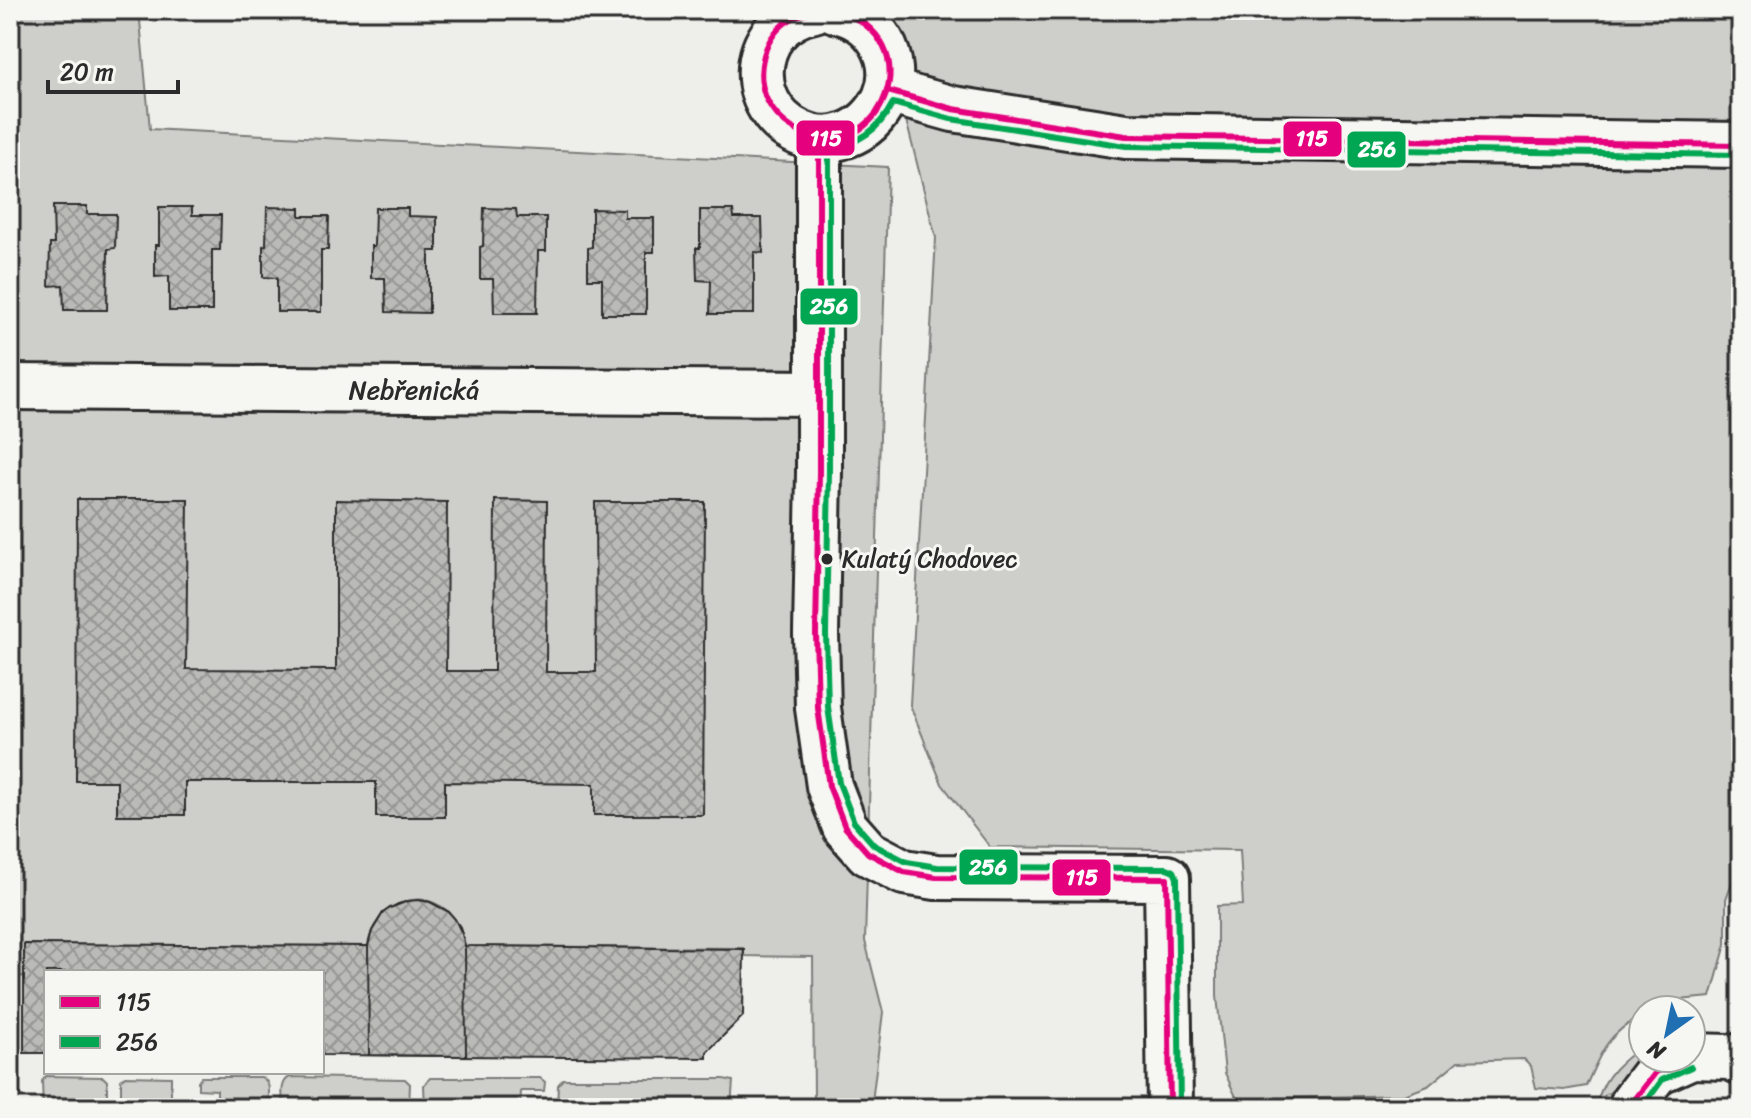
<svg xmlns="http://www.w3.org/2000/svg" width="1751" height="1118" font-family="Sriracha,sans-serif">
  <defs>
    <pattern id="building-cross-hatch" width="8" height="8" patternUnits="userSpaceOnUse" patternTransform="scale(2)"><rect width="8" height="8" fill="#babab7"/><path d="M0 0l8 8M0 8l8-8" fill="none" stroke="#979795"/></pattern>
  </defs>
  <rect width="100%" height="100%" fill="#eeeeea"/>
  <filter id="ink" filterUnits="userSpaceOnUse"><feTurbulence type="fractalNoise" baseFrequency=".0125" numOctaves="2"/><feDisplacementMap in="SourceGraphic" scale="16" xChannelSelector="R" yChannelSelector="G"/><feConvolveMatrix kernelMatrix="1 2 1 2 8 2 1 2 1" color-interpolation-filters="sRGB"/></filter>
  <g filter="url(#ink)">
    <g fill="#cececa" stroke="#7c7c7a" stroke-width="2">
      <path d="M10 10H139L150 129 888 167 865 941 883 1012 872 1102 814 1100 813 957 744 956 743 948 465 946C463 935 460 925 453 917 425 882 373 904 368 946L24 944V976L18 977V947L10 946Z"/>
      <path d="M878 10H1741V858L1726 899V944L1711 997 1668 1001 1651 1010H1643V1015C1608 1033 1601 1051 1586 1086L1564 1090 1536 1088 1531 1066 1524 1059 1458 1061 1428 1086 1404 1095 1237 1099 1225 1073 1217 996V906L1243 905 1240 850 990 847 942 784 910 705 936 238Z"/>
      <path d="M1643 1045V1058L1624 1083 1598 1100C1604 1075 1623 1060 1643 1045Z"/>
      <polygon points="46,1076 103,1077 107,1081 107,1108 43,1108 42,1081"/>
      <polygon points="125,1076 171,1077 171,1108 121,1108 121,1080"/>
      <path d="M201 1077H261C273 1082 268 1097 268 1108H217V1090L198 1089V1081Z"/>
      <path d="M290 1077 405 1079 410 1084 409 1108H283C283 1098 279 1082 290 1077Z"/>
      <polygon points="430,1078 540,1078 545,1082 544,1091 521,1091 520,1108 425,1108 424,1085"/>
      <polygon points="563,1079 724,1079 733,1081 731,1108 557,1108 558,1085"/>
    </g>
    <g fill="url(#building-cross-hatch)" stroke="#2b2b2b" stroke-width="2">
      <polygon points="53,206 87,206 87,214 116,214 115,248 108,249 107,310 64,310 63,285 49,286 50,244 54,244"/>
      <polygon points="159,207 192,207 192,215 221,215 220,250 212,250 212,311 169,311 169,276 155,277 155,245 159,245"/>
      <polygon points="267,207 300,208 300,216 329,216 328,250 321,250 321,312 277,312 277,278 263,277 263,246 266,245"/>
      <polygon points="375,208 408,208 408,216 437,217 437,251 429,251 429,313 386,312 385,278 371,278 371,246 374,246"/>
      <polygon points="484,208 516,209 517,217 546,217 546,251 538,251 537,313 494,313 493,279 480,279 480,247 483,246"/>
      <polygon points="592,209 625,210 625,218 654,218 654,252 646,252 646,314 602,314 602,279 588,279 588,248 592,247"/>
      <polygon points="700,210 733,210 734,218 762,218 763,253 754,252 754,314 710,314 711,281 697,280 696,248 700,248"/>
      <polygon points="77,499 188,499 186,669 336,670 336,500 447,502 446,671 494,671 495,500 547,501 546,672 596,672 595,502 705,502 703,815 594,815 594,784 445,782 445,817 376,817 376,782 185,782 185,815 117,815 117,781 76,781"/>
      <polygon points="418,900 430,902 449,912 460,927 465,946 744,949 743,1016 707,1052 707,1058 322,1055 322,972 46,972 46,1053 24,1053 24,944 368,946 372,931 383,913 398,904"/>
      <polygon points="418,900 430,902 449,912 455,919 462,934 465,946 466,1056 369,1055 368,946 372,931 383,913 390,908 408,901"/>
    </g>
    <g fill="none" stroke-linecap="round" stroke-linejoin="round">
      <g stroke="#2b2b2b" stroke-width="50">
        <g id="street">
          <path d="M814 10C744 23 743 119 811 137 823 140 835 139 846 135 865 128 877 115 885 98 902 59 875 17 835 10"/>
          <polyline points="888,91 953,109 1126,136 1741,145"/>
          <polyline points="819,139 819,472 816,634 818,708 829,786 845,827 868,853 904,872 936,877 1167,878 1170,1108"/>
          <polyline points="10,387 819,393"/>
          <polyline points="1691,1056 1730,1057 1741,1062"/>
          <polyline points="1632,1108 1633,1102 1656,1072 1687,1058"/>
        </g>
      </g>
      <use href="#street" stroke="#f6f6f2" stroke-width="44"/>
      <g stroke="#f6f6f2" stroke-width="12">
        <g id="bus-1">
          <path d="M814 10C807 13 797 15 791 19 764 35 754 72 767 100 775 116 786 126 802 133 878 168 937 40 835 10"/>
          <polyline points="888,91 953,109 1126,136 1741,145"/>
          <polyline points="819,139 819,472 816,634 818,708 829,786 845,827 868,853 904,872 936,877 1167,878 1170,1108"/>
          <polyline points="1632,1108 1633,1102 1656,1072 1687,1058"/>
        </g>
      </g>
      <g stroke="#f6f6f2" stroke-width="12">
        <g id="bus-2">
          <path d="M1180 1108 1177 878 1174 871 1167 868 937 867 907 862 874 845 854 822 839 783 828 707 826 634 829 472V148C859 144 879 130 893 103L951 119 1126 146 1741 155"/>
          <polyline points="1642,1108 1662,1080 1691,1067"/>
        </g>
      </g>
      <use href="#bus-1" stroke="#e5007d" stroke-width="6"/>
      <use href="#bus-2" stroke="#00a651" stroke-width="6"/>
    </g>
  </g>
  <circle fill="#2b2b2b" stroke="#f6f6f2" stroke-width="3" cx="827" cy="559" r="7"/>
  <g text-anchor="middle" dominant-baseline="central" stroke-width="6" stroke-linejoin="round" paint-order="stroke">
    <g font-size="24" fill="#2b2b2b" stroke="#f6f6f2" text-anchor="start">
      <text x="842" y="559">Kulatý Chodovec</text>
    </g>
    <g font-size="26" fill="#2b2b2b" stroke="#f6f6f2">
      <text x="414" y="390">Nebřenická</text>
    </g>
  </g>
  <g stroke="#f6f6f2" stroke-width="3">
    <rect x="795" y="119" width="61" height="38" rx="8" fill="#e5007d"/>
    <rect x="1282" y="120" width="61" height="38" rx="8" fill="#e5007d"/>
    <rect x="1346" y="130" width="61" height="39" rx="8" fill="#00a651"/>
    <rect x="799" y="287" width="60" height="39" rx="8" fill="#00a651"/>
    <rect x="958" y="848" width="61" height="38" rx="8" fill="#00a651"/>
    <rect x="1051" y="858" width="61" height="39" rx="8" fill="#e5007d"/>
  </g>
  <g font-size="22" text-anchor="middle" font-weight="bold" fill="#fff">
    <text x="826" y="146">115</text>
    <text x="1312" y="146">115</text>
    <text x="1377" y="157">256</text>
    <text x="829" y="314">256</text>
    <text x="988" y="875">256</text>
    <text x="1082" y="885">115</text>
  </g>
  <rect width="1751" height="1118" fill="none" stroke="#f6f6f2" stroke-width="40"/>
  <rect x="20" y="20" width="1711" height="1078" fill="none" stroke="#2b2b2b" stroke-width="3" filter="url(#ink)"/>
  <rect x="44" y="970" width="280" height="104" fill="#f6f6f2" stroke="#a5a5a2" stroke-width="2"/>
  <rect x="60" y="996" width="40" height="12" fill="#e5007d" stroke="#a5a5a2" stroke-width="2"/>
  <text x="116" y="1010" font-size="24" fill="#2b2b2b">115</text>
  <rect x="60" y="1036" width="40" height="12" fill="#00a651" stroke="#a5a5a2" stroke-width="2"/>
  <text x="116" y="1050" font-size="24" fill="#2b2b2b">256</text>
  <g transform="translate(1667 1034) rotate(213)"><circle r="38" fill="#f6f6f2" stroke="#a5a5a2" stroke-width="2"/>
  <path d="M0-6L14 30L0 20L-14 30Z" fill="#1f6fb2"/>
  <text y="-12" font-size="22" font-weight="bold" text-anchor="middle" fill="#2b2b2b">N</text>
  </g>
  <path d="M48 80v12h130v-12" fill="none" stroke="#2b2b2b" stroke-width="4"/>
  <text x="60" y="80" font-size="24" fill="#2b2b2b" stroke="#f6f6f2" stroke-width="6" paint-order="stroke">20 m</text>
</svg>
